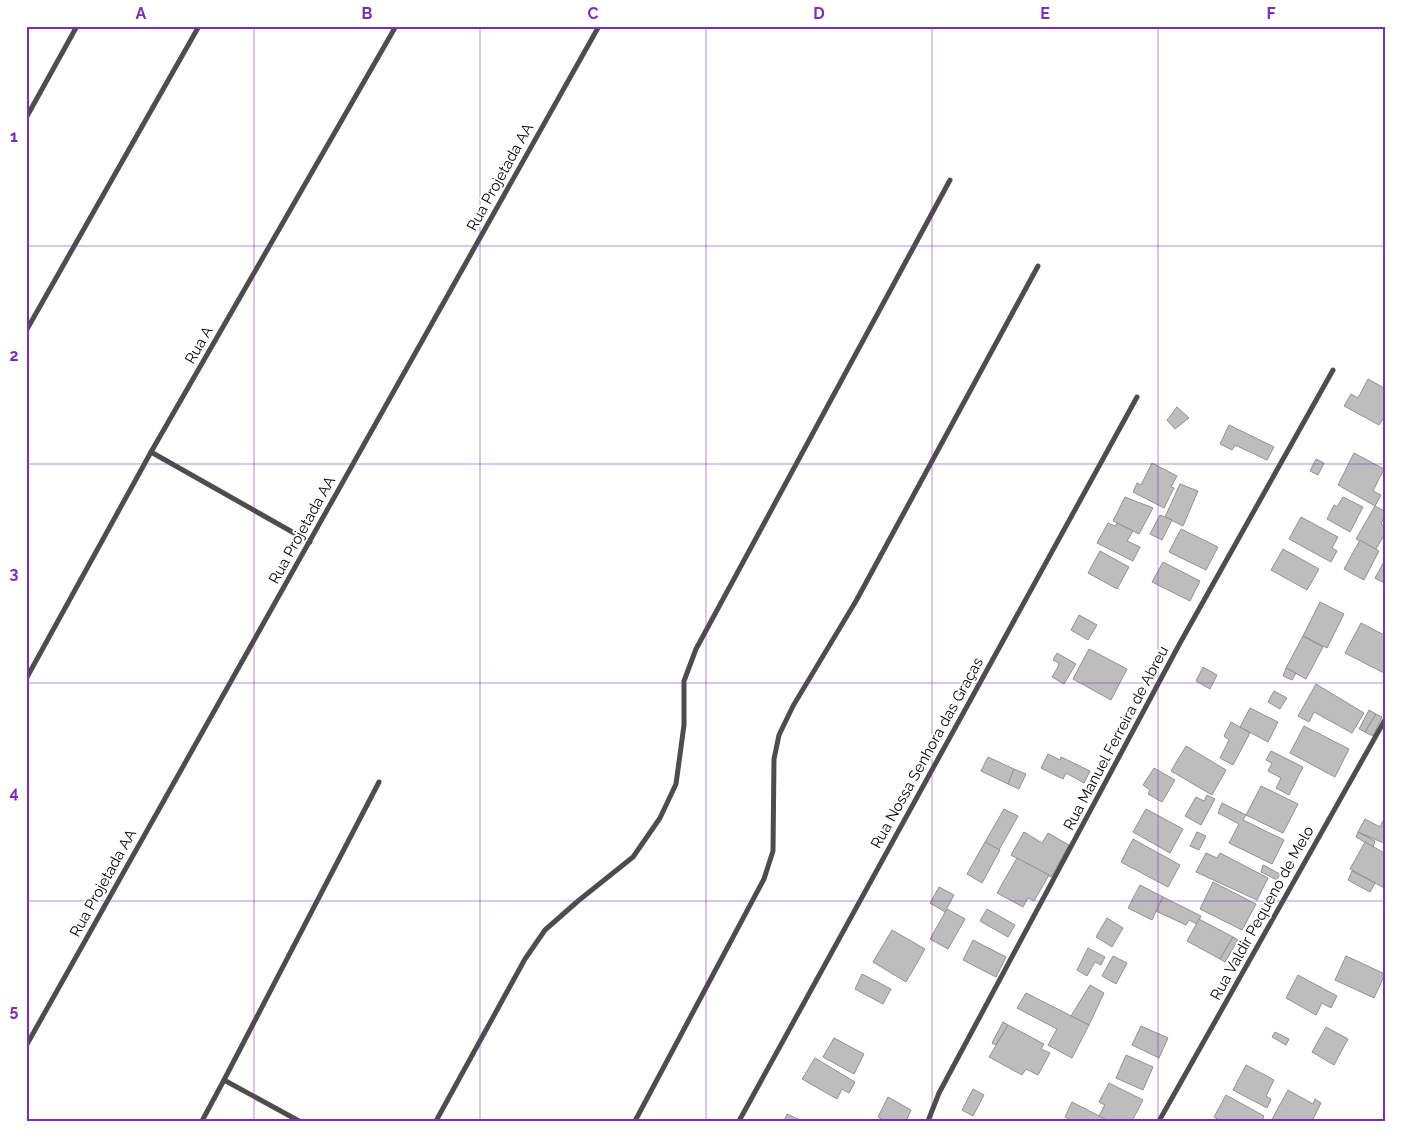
<svg xmlns="http://www.w3.org/2000/svg" width="1412" height="1147" font-family="Raleway,sans-serif">
  <rect width="100%" height="100%" fill="#fff"/>
  <g fill="#bdbdbd" stroke="#919191">
    <polygon points="1368,379 1386,389 1386,414 1379,425 1344,406 1351,394 1358,398"/>
    <polygon points="1177,407 1189,418 1175,429 1167,420"/>
    <polygon points="1229,425 1274,447 1267,460 1235,445 1232,450 1220,444"/>
    <polygon points="1354,453 1384,469 1373,491 1381,495 1375,506 1338,485"/>
    <polygon points="1316,459 1324,463 1318,475 1310,471"/>
    <polygon points="1152,463 1177,476 1171,487 1174,488 1164,508 1133,492 1137,483 1141,485"/>
    <polygon points="1180,484 1198,491 1183,526 1165,517"/>
    <polygon points="1125,497 1153,508 1139,534 1113,521"/>
    <polygon points="1343,497 1363,507 1350,532 1327,519 1334,505 1337,507"/>
    <polygon points="1375,506 1386,512 1381,524 1386,527 1386,532 1376,549 1356,539"/>
    <polygon points="1160,515 1172,520 1162,540 1150,534"/>
    <polygon points="1301,517 1338,537 1332,548 1337,551 1331,562 1289,539"/>
    <polygon points="1108,523 1115,526 1117,523 1133,531 1127,541 1140,547 1133,561 1097,543"/>
    <polygon points="1181,529 1218,547 1206,570 1169,552"/>
    <polygon points="1360,540 1379,551 1364,580 1344,569"/>
    <polygon points="1283,549 1319,569 1307,590 1271,570"/>
    <polygon points="1100,551 1129,567 1117,589 1088,573"/>
    <polygon points="1386,558 1386,584 1375,578"/>
    <polygon points="1163,562 1200,581 1190,601 1152,582"/>
    <polygon points="1320,602 1344,614 1327,648 1303,636"/>
    <polygon points="1079,615 1097,625 1088,640 1071,630"/>
    <polygon points="1361,623 1386,636 1384,673 1345,653"/>
    <polygon points="1303,636 1323,647 1306,679 1286,668"/>
    <polygon points="1089,649 1127,669 1111,700 1073,679"/>
    <polygon points="1057,653 1076,664 1064,684 1052,677 1058,667 1059,663 1053,660"/>
    <polygon points="1203,667 1217,675 1210,689 1196,681"/>
    <polygon points="1286,668 1296,673 1292,680 1283,676"/>
    <polygon points="1316,684 1364,713 1352,733 1314,712 1309,722 1298,716"/>
    <polygon points="1274,691 1287,698 1280,709 1268,702"/>
    <polygon points="1250,708 1278,722 1268,742 1240,727"/>
    <polygon points="1369,710 1376,714 1365,732 1359,729"/>
    <polygon points="1376,714 1382,717 1373,736 1365,732"/>
    <polygon points="1231,722 1250,733 1233,765 1220,758 1229,740 1224,736"/>
    <polygon points="1304,726 1349,749 1335,777 1290,753"/>
    <polygon points="1186,746 1226,770 1212,795 1171,771"/>
    <polygon points="1271,751 1303,767 1289,795 1276,788 1281,778 1268,771 1272,763 1266,760"/>
    <polygon points="1048,754 1060,760 1061,757 1090,771 1084,783 1066,773 1063,779 1041,768"/>
    <polygon points="988,757 1014,769 1008,784 981,771"/>
    <polygon points="1154,768 1175,780 1162,802 1148,794 1150,790 1143,785"/>
    <polygon points="1014,769 1026,774 1019,789 1008,784"/>
    <polygon points="1261,786 1298,804 1283,833 1246,815"/>
    <polygon points="1207,795 1215,799 1201,825 1185,816 1196,797 1204,801"/>
    <polygon points="1222,803 1246,815 1243,820 1284,840 1272,864 1229,843 1239,824 1218,813"/>
    <polygon points="1004,809 1018,816 999,850 985,842"/>
    <polygon points="1146,809 1183,829 1170,853 1133,832"/>
    <polygon points="1385,817 1386,844 1358,832 1365,819 1380,827"/>
    <polygon points="1024,832 1042,843 1048,833 1069,845 1051,877 1011,855"/>
    <polygon points="1197,832 1206,836 1199,850 1190,846"/>
    <polygon points="1358,832 1375,841 1373,847 1356,837"/>
    <polygon points="1133,839 1180,865 1168,887 1121,862"/>
    <polygon points="985,842 1000,850 982,883 967,874"/>
    <polygon points="1365,842 1386,854 1386,889 1350,869"/>
    <polygon points="1206,853 1217,858 1220,853 1268,878 1257,900 1196,872"/>
    <polygon points="1017,858 1049,875 1034,901 1028,898 1023,907 997,893"/>
    <polygon points="1263,865 1280,874 1277,880 1261,872"/>
    <polygon points="1352,871 1375,883 1370,892 1348,880"/>
    <polygon points="1213,882 1256,904 1242,930 1200,909"/>
    <polygon points="1140,885 1163,897 1152,920 1128,908"/>
    <polygon points="939,887 954,895 945,912 930,903"/>
    <polygon points="1163,897 1201,916 1197,924 1189,920 1186,925 1156,911"/>
    <polygon points="947,909 965,919 948,949 930,939"/>
    <polygon points="987,909 1015,925 1008,937 980,921"/>
    <polygon points="1107,918 1123,928 1112,947 1096,937"/>
    <polygon points="1199,919 1233,937 1220,959 1187,941"/>
    <polygon points="892,930 925,949 906,982 873,962"/>
    <polygon points="1233,937 1238,940 1225,962 1220,959"/>
    <polygon points="973,940 1006,957 996,977 963,960"/>
    <polygon points="1088,948 1105,957 1101,965 1095,962 1087,976 1077,970"/>
    <polygon points="1113,956 1127,963 1116,984 1102,976"/>
    <polygon points="1346,956 1385,974 1374,998 1335,980"/>
    <polygon points="862,974 891,989 883,1004 855,989"/>
    <polygon points="1298,975 1337,996 1331,1008 1322,1003 1316,1015 1286,998"/>
    <polygon points="1090,985 1104,993 1089,1025 1071,1016"/>
    <polygon points="1026,993 1089,1025 1072,1058 1048,1045 1057,1029 1017,1008"/>
    <polygon points="1003,1022 1008,1025 996,1045 992,1043"/>
    <polygon points="1008,1025 1044,1044 1041,1049 1050,1053 1038,1075 1026,1069 1022,1075 989,1057"/>
    <polygon points="1141,1026 1168,1038 1159,1058 1132,1045"/>
    <polygon points="1326,1027 1348,1039 1334,1065 1312,1052"/>
    <polygon points="1275,1032 1289,1039 1286,1045 1272,1037"/>
    <polygon points="834,1038 864,1054 854,1074 823,1057"/>
    <polygon points="1126,1055 1153,1067 1143,1090 1116,1078"/>
    <polygon points="815,1058 855,1082 849,1093 842,1089 837,1099 802,1079"/>
    <polygon points="1246,1065 1274,1080 1266,1096 1271,1099 1267,1108 1233,1090"/>
    <polygon points="1109,1083 1143,1100 1132,1121 1108,1121 1099,1116 1105,1105 1099,1102"/>
    <polygon points="973,1089 984,1095 973,1116 962,1110"/>
    <polygon points="1288,1090 1313,1104 1315,1099 1321,1103 1312,1121 1271,1121"/>
    <polygon points="1226,1095 1264,1116 1262,1121 1221,1121 1214,1117"/>
    <polygon points="888,1097 911,1110 906,1121 885,1121 878,1117"/>
    <polygon points="1072,1102 1105,1119 1105,1121 1073,1121 1065,1117"/>
    <polygon points="787,1114 802,1121 784,1121"/>
  </g>
  <g fill="none" stroke-linecap="round" stroke-linejoin="round">
    <g stroke="#4d4d4d" stroke-width="5">
      <polyline points="26,118 77,26"/>
      <polyline points="26,331 199,26"/>
      <polyline points="151,452 310,542"/>
      <polyline points="26,679 151,452 396,26"/>
      <polyline points="26,1046 599,26"/>
      <polyline points="224,1080 379,782"/>
      <polyline points="202,1121 224,1080 299,1121"/>
      <polyline points="436,1121 525,959 545,930 578,901 633,857 660,818 676,784 684,725 684,681 696,649 950,180"/>
      <polyline points="635,1121 764,879 773,851 774,759 779,735 793,706 856,601 1038,266"/>
      <polyline points="739,1121 1137,397"/>
      <polyline points="928,1121 939,1093 1180,643 1333,370"/>
      <polyline points="1159,1121 1386,718"/>
    </g>
  </g>
  <path fill="none" stroke="#7b2cbf" stroke-width="1" stroke-opacity="0.55" d="M254 26V1121M480 26V1121M706 26V1121M932 26V1121M1158 26V1121M26 246H1386M26 464H1386M26 683H1386M26 901H1386"/>
  <g text-anchor="middle" dominant-baseline="central" stroke-width="4" stroke-linejoin="round" paint-order="stroke">
    <g font-size="15" fill="#000" stroke="#fff">
      <text transform="translate(500 177) rotate(-61)">Rua Projetada AA</text>
      <text transform="translate(199 345) rotate(-60)">Rua A</text>
      <text transform="translate(302 530) rotate(-61)">Rua Projetada AA</text>
      <text transform="translate(1116 738) rotate(-62)">Rua Manuel Ferreira de Abreu</text>
      <text transform="translate(927 753) rotate(-61)">Rua Nossa Senhora das Graças</text>
      <text transform="translate(103 883) rotate(-61)">Rua Projetada AA</text>
      <text transform="translate(1262 913) rotate(-61)">Rua Valdir Pequeno de Melo</text>
    </g>
  </g>
  <rect width="1412" height="1147" fill="none" stroke="#ffffff" stroke-width="55"/>
  <rect x="28" y="28" width="1356" height="1092" fill="none" stroke="#7b2cbf" stroke-width="2"/>
  <g font-size="16" text-anchor="middle" font-weight="bold" fill="#7b2cbf">
    <text x="141" y="19">A</text>
    <text x="367" y="19">B</text>
    <text x="593" y="19">C</text>
    <text x="819" y="19">D</text>
    <text x="1045" y="19">E</text>
    <text x="1271" y="19">F</text>
    <text x="14" y="142">1</text>
    <text x="14" y="361">2</text>
    <text x="14" y="579">3</text>
    <text x="14" y="798">4</text>
    <text x="14" y="1016">5</text>
  </g>
</svg>
